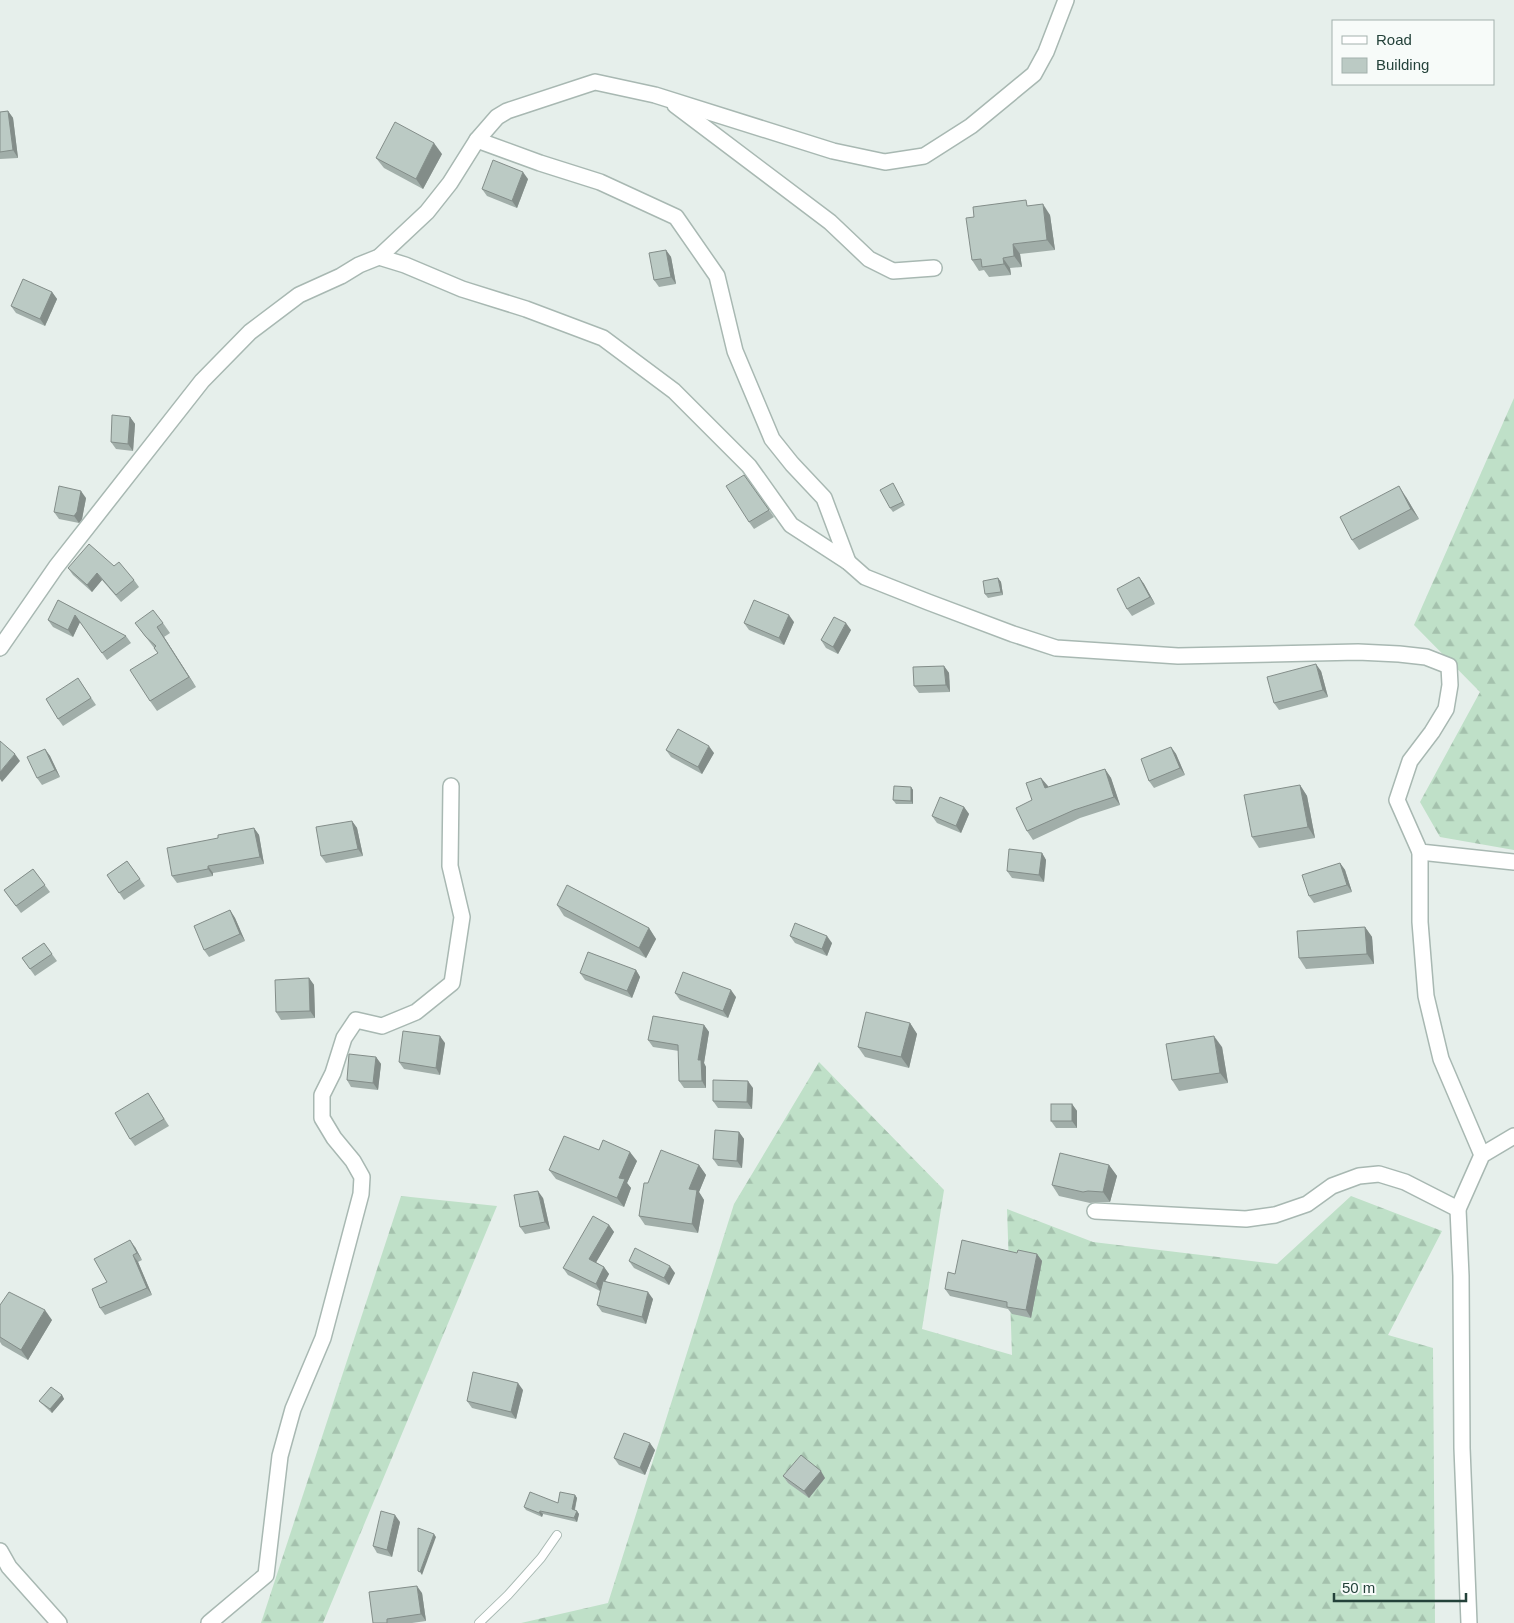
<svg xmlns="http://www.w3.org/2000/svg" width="1514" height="1623" font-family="Helvetica,sans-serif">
  <defs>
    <pattern id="forest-firs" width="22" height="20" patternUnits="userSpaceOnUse" patternTransform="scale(1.25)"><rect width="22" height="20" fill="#bfe0c8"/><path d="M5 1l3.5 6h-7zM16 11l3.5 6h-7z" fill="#a4c1ad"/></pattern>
  </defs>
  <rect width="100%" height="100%" fill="#e6efeb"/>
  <g fill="url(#forest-firs)">
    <polygon points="1514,398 1514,850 1440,837 1420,802 1480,692 1414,625"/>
    <polygon points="819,1062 944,1190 922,1329 1012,1355 1007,1209 1093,1242 1277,1264 1351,1196 1442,1231 1388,1335 1433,1348 1435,1623 521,1623 608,1603 734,1204"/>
    <polygon points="401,1196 497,1206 323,1623 261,1623"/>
  </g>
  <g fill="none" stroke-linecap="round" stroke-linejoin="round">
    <g stroke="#a8b8b2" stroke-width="10">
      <polyline id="lane" points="479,1623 508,1595 541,1558 557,1535"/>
    </g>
    <g stroke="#a8b8b2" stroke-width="18">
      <g id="street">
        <polyline points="675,105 830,222 869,259 893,271 934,268"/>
        <polyline points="477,140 540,163 600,182 676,217 717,276 735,351 772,439 792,464 824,498 848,562"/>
        <polyline points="379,257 405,265 462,289 526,309 603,338 674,391 749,466 791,525 848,562 865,577 928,602 1013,634 1056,648 1178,656 1358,652 1399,654 1426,657 1449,666 1450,685 1446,709 1432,732 1410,761 1397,800 1420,852 1514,862"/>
        <polyline points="0,648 56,567 202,381 250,332 299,295 341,276 359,265 379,257 427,212 450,183 477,140 497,117 507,111 595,82 655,95 833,151 885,162 924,156 971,126 1034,74 1046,52 1066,0"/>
        <polyline points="1420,852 1420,922 1426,996 1441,1059 1482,1155"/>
        <polyline points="1095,1211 1246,1219 1275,1215 1307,1204 1332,1186 1359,1176 1379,1174 1405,1182 1458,1209"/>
        <polyline points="0,1551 9,1567 59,1623"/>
        <polyline points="209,1623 266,1575 280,1456 293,1409 323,1338 361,1194 362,1177 353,1161 334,1138 322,1118 322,1095 333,1073 344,1038 356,1020 382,1026 416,1012 452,983 462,917 450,866 451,786"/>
        <polyline points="1469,1623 1462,1448 1461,1276 1458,1209 1482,1155 1514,1136"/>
      </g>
    </g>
    <use href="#lane" stroke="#fff" stroke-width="8"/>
    <use href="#street" stroke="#fff" stroke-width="15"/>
  </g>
  <g fill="#a1aea9">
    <polygon points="8,111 13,118 18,158 0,159 0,112"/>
    <polygon points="442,154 423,189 384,168 376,158"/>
    <polygon points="528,179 517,208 487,196 482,189"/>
    <polygon points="1030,206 1050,215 1055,250 1020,254 1022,267 1010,268 1011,275 989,277 984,270 979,271 972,260 974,217"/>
    <polygon points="666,250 671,257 676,284 659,287 654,280"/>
    <polygon points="52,292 57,299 45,326 16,313 11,306"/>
    <polygon points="130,417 135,424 133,451 116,449 111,442"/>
    <polygon points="744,475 774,517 754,529 749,522"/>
    <polygon points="893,483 905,505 893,512 890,508"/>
    <polygon points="1406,497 1419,519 1359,550 1352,540"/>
    <polygon points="86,498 82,519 79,523 59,519 54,512"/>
    <polygon points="114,566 134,580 139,587 121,602 102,580 92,592 73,575 68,568"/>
    <polygon points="1139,577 1144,584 1155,604 1132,616 1127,609"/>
    <polygon points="998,578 1001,582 1003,595 988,598 985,594"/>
    <polygon points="58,600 126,636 131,643 107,660 80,622 73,637 53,627 48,620"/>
    <polygon points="794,622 784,645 749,630 744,623"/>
    <polygon points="135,623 163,623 170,633 164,637 196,687 157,711 150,701 158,653"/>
    <polygon points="851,630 838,654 826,648 821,640"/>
    <polygon points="944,666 949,673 950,692 919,693 914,686"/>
    <polygon points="1321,671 1328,697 1279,710 1274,703"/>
    <polygon points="78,678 96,705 63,726 58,719"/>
    <polygon points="1171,747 1176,754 1185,775 1154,788 1149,781"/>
    <polygon points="45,749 50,756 60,777 42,785 37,778"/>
    <polygon points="666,750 714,753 702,774 671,757"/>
    <polygon points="1105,769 1111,778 1120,805 1080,818 1033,840 1027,831 1032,800 1041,778 1048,787"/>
    <polygon points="1300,785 1307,796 1315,838 1259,848 1252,837"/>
    <polygon points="911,787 913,790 913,804 896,804 893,800"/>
    <polygon points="964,807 969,814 961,833 937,823 932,816"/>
    <polygon points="352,821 357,828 363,856 326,863 321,856"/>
    <polygon points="254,828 259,835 264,864 213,873 213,876 177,883 172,876 218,838"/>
    <polygon points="1042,853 1046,860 1044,882 1012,878 1007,871"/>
    <polygon points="127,861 145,886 124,900 107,875"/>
    <polygon points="1340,863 1345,870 1352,892 1314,903 1309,896"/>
    <polygon points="33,869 50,892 21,913 4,890"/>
    <polygon points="557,905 649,928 656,939 646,958 564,916"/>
    <polygon points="230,910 235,918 245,941 209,957 204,950"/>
    <polygon points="1365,927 1372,937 1374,964 1306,969 1299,958"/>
    <polygon points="790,936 832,943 827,956 795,943"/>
    <polygon points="44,943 57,961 35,976 22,958"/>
    <polygon points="636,970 640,977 632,998 585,980 580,973"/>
    <polygon points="309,978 314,985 315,1018 281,1020 276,1012"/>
    <polygon points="675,993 736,997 728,1018 680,1000"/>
    <polygon points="910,1023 917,1034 909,1068 865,1057 858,1047"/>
    <polygon points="704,1025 709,1032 704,1063 706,1067 706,1088 684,1088 679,1081 679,1051 653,1047 648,1040"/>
    <polygon points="445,1043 440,1075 404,1069 399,1062"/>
    <polygon points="1222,1047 1228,1083 1179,1091 1172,1080"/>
    <polygon points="376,1057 381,1064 378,1090 351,1087 347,1080"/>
    <polygon points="753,1088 752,1109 718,1108 713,1101"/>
    <polygon points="148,1093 169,1126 135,1146 130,1139"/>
    <polygon points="1072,1104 1077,1111 1077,1128 1056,1128 1051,1121"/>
    <polygon points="739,1132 744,1139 742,1168 718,1166 713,1159"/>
    <polygon points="599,1150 637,1161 627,1183 631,1188 624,1207 556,1179 549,1170"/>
    <polygon points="699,1165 706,1175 699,1192 704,1200 698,1233 645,1225 639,1216 648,1183"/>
    <polygon points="1109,1165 1117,1176 1110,1202 1096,1202 1090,1203 1059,1196 1052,1185"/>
    <polygon points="543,1198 550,1229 525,1234 520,1227"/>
    <polygon points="609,1225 614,1232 596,1262 604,1267 609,1274 605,1281 653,1299 646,1324 602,1312 597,1305 600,1291 568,1275 563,1268"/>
    <polygon points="135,1247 142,1260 138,1262 152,1295 105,1315 100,1308 107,1282"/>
    <polygon points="1017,1253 1037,1254 1042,1261 1031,1318 1012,1314 1008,1309 950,1296 945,1289 955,1274"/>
    <polygon points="629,1261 675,1273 669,1285 634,1268"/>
    <polygon points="0,1305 52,1320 28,1360 2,1345 0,1342"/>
    <polygon points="523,1390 516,1419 472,1408 467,1401"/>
    <polygon points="62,1395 64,1399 52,1413 42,1404 39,1401"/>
    <polygon points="655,1450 645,1475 619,1465 614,1458"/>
    <polygon points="783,1476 825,1478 809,1498 788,1483"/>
    <polygon points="575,1495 577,1498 575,1510 579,1514 577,1522 543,1514 542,1517 526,1510 524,1507 558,1503"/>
    <polygon points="400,1522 392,1557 377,1553 373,1546"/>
    <polygon points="422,1593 426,1621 412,1623 373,1623"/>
  </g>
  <g fill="#838d89">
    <polygon points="8,111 13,118 18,158 13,150"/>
    <polygon points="434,143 442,154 423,189 416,179"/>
    <polygon points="523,172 528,179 517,208 512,201"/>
    <polygon points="1043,204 1050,215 1055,250 1047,240"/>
    <polygon points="1013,244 1020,254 1022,267 1014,256"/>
    <polygon points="666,250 671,257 676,284 671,277"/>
    <polygon points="1003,258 1010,268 1011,275 1004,264"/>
    <polygon points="52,292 57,299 45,326 40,319"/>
    <polygon points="130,417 135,424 133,451 128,444"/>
    <polygon points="1399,486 1406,497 1419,519 1411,509"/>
    <polygon points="81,491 86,498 82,519 79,523 74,516"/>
    <polygon points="97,573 102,580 92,592 87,585"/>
    <polygon points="1139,577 1144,584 1155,604 1150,597"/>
    <polygon points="998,578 1001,582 1003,595 1001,592"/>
    <polygon points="75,615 80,622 73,637 68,630"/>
    <polygon points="789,615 794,622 784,645 779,638"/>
    <polygon points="846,623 851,630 838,654 833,647"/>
    <polygon points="157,627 164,637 196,687 189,677"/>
    <polygon points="1316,664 1321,671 1328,697 1323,690"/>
    <polygon points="944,666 949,673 950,692 946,685"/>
    <polygon points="709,746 714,753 702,774 698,767"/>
    <polygon points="1171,747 1176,754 1185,775 1180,768"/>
    <polygon points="45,749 50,756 60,777 55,770"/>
    <polygon points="15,754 20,761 2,782 0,779 0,772"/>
    <polygon points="1105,769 1111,778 1120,805 1114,797"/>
    <polygon points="1041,778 1048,786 1051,797 1045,788"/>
    <polygon points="1300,785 1307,796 1315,838 1308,827"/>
    <polygon points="911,787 913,790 913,804 911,801"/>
    <polygon points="964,807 969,814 961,833 956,826"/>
    <polygon points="352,821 357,828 363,856 358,849"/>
    <polygon points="254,828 259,835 264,864 260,857"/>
    <polygon points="1042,853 1046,860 1044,882 1039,875"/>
    <polygon points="1340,863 1345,870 1352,892 1347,885"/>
    <polygon points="208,866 213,873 213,876 208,869"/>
    <polygon points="230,910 235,918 245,941 240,934"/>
    <polygon points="1365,927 1372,937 1374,964 1367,954"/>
    <polygon points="649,928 656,939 646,958 639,948"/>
    <polygon points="827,936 832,943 827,956 822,949"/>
    <polygon points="636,970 640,977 632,998 627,991"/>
    <polygon points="309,978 314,985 315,1018 310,1011"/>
    <polygon points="731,990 736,997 728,1018 723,1011"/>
    <polygon points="910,1023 917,1034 909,1068 901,1057"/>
    <polygon points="704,1025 709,1032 704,1063 706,1067 706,1088 702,1081 698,1060"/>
    <polygon points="440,1036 445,1043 440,1075 436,1068"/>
    <polygon points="1214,1036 1222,1047 1228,1083 1220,1073"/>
    <polygon points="376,1057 381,1064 378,1090 373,1083"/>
    <polygon points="748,1081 753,1088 752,1109 747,1102"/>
    <polygon points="1072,1104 1077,1111 1077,1128 1072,1121"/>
    <polygon points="739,1132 744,1139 742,1168 737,1161"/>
    <polygon points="630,1152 637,1161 627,1183 631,1188 624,1207 617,1198 619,1178"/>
    <polygon points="699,1165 706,1175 699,1192 704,1200 698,1233 692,1224 689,1189"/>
    <polygon points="1109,1165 1117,1176 1110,1202 1103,1192"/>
    <polygon points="538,1191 543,1198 550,1229 545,1222"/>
    <polygon points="609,1225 614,1232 594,1266 589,1259"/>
    <polygon points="130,1240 135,1247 142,1260 137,1253"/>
    <polygon points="1037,1254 1042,1261 1031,1318 1026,1310"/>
    <polygon points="133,1255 138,1262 152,1295 147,1288"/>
    <polygon points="670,1266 675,1273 669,1285 664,1278"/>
    <polygon points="604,1267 609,1274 600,1291 596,1284"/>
    <polygon points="648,1292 653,1299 646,1324 642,1317"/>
    <polygon points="45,1310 52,1320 28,1360 21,1350"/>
    <polygon points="518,1383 523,1390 516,1419 511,1412"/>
    <polygon points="62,1395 64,1399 52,1413 50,1409"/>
    <polygon points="650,1443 655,1450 645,1475 640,1468"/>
    <polygon points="821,1471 825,1478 809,1498 804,1491"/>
    <polygon points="575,1495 577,1498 574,1512 572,1509"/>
    <polygon points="540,1511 543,1514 542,1517 539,1513"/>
    <polygon points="577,1511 579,1514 577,1522 574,1518"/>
    <polygon points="395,1515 400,1522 392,1557 387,1550"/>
    <polygon points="434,1534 436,1537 422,1575 420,1572"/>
    <polygon points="417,1586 422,1593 426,1621 421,1614"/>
  </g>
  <g fill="#bbcac4" stroke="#838d89">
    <polygon points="8,111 13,150 0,152 0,112"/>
    <polygon points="395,122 434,143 416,179 376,158"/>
    <polygon points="493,160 523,172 512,201 482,189"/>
    <polygon points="1026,200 1027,206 1043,204 1047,240 1013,244 1014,256 1003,258 1004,264 982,267 981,259 972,260 966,218 974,217 973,207"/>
    <polygon points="666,250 671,277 654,280 649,253"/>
    <polygon points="23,279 52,292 40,319 11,306"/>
    <polygon points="112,415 130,417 128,444 111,442"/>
    <polygon points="744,475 769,510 749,522 726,486"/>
    <polygon points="893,483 903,502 890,508 880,490"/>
    <polygon points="59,486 81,491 77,512 74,516 54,512"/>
    <polygon points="1399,486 1411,509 1352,540 1340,517"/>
    <polygon points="89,544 114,566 119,562 134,580 116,595 97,573 87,585 68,568"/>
    <polygon points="1139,577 1150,597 1127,609 1117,589"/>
    <polygon points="998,578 1001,592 985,594 983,581"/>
    <polygon points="58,600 126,636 102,653 75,615 68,630 48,620"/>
    <polygon points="754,600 789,615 779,638 744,623"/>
    <polygon points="153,610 163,623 157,627 189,677 150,701 130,670 158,653 154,648 156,646 146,637 135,623"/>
    <polygon points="834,617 846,623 833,647 821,640"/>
    <polygon points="1316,664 1323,690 1274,703 1267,677"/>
    <polygon points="944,666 946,685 914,686 913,667"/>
    <polygon points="78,678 91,698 58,719 46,699"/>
    <polygon points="678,729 709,746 698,767 666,750"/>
    <polygon points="0,741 15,754 0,772"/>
    <polygon points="1171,747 1180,768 1149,781 1141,759"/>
    <polygon points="45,749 55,770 37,778 27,757"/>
    <polygon points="1105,769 1114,797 1074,810 1027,831 1016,808 1032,800 1026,783 1041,778 1045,788"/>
    <polygon points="1300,785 1308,827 1252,837 1244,795"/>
    <polygon points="894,786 911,787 911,801 893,800"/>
    <polygon points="940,797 964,807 956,826 932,816"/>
    <polygon points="352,821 358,849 321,856 316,827"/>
    <polygon points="254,828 260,857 208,866 208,869 172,876 167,848 218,838 218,835"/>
    <polygon points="1009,849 1042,853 1039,875 1007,871"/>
    <polygon points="127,861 140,879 119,893 107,875"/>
    <polygon points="1340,863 1347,885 1309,896 1302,875"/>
    <polygon points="33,869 45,885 16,906 4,890"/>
    <polygon points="567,885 649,928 639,948 557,905"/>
    <polygon points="230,910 240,934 204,950 194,926"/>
    <polygon points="795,923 827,936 822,949 790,936"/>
    <polygon points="1365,927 1367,954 1299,958 1297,931"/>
    <polygon points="44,943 52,954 30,969 22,958"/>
    <polygon points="588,952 636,970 627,991 580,973"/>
    <polygon points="683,972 731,990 723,1011 675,993"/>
    <polygon points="309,978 310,1011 276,1012 275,980"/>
    <polygon points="866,1012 910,1023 901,1057 858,1047"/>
    <polygon points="653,1016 704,1025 698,1060 701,1060 702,1081 679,1081 678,1045 648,1040"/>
    <polygon points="403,1031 440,1036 436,1068 399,1062"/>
    <polygon points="1214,1036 1220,1073 1172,1080 1166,1044"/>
    <polygon points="349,1054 376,1057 373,1083 347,1080"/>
    <polygon points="713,1080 748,1081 747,1102 713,1101"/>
    <polygon points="148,1093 164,1119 130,1139 115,1113"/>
    <rect x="1051" y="1104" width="21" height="17"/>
    <polygon points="715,1130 739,1132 737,1161 713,1159"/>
    <polygon points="564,1136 599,1150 603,1140 630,1152 619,1178 625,1179 617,1198 549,1170"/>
    <polygon points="661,1150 699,1165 689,1189 697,1190 692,1224 639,1216 644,1183 648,1183"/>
    <polygon points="1060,1153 1109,1165 1103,1192 1088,1191 1083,1192 1052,1185"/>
    <polygon points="538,1191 545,1222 520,1227 514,1195"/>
    <polygon points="593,1216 609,1225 589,1259 604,1267 596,1284 563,1268"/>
    <polygon points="130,1240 137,1253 133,1255 147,1288 100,1308 92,1289 107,1282 94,1259"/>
    <polygon points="962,1240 1017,1253 1018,1250 1037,1254 1026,1310 1007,1307 1007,1302 945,1289 948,1272 955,1274"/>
    <polygon points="635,1248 670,1266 664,1278 629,1261"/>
    <polygon points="603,1281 648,1292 642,1317 597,1305"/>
    <polygon points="9,1292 45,1310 21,1350 0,1337 0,1305"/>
    <polygon points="473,1372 518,1383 511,1412 467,1401"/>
    <polygon points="51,1387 62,1395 50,1409 39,1401"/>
    <polygon points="624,1433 650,1443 640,1468 614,1458"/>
    <polygon points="801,1455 821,1471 804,1491 783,1476"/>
    <polygon points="530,1492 558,1503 560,1492 575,1495 572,1509 577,1511 574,1518 540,1511 539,1513 524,1507"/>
    <polygon points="381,1511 395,1515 387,1550 373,1546"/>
    <polygon points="418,1528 434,1534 420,1572 418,1571"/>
    <polygon points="417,1586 421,1614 387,1619 387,1623 373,1623 369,1592"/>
  </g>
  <rect x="1332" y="20" width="162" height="65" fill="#f7fbf9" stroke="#a3b1ad"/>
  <rect x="1342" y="36" width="25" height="8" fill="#ffffff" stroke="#a3b1ad"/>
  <text x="1376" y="45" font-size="15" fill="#24423a">Road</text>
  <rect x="1342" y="58" width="25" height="15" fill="#bbcac4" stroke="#a3b1ad"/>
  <text x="1376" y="70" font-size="15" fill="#24423a">Building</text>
  <path d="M1334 1593v8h132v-8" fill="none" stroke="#24423a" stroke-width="2.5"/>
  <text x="1342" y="1593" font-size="15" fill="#24423a" stroke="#f7fbf9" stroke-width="4" paint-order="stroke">50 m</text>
</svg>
